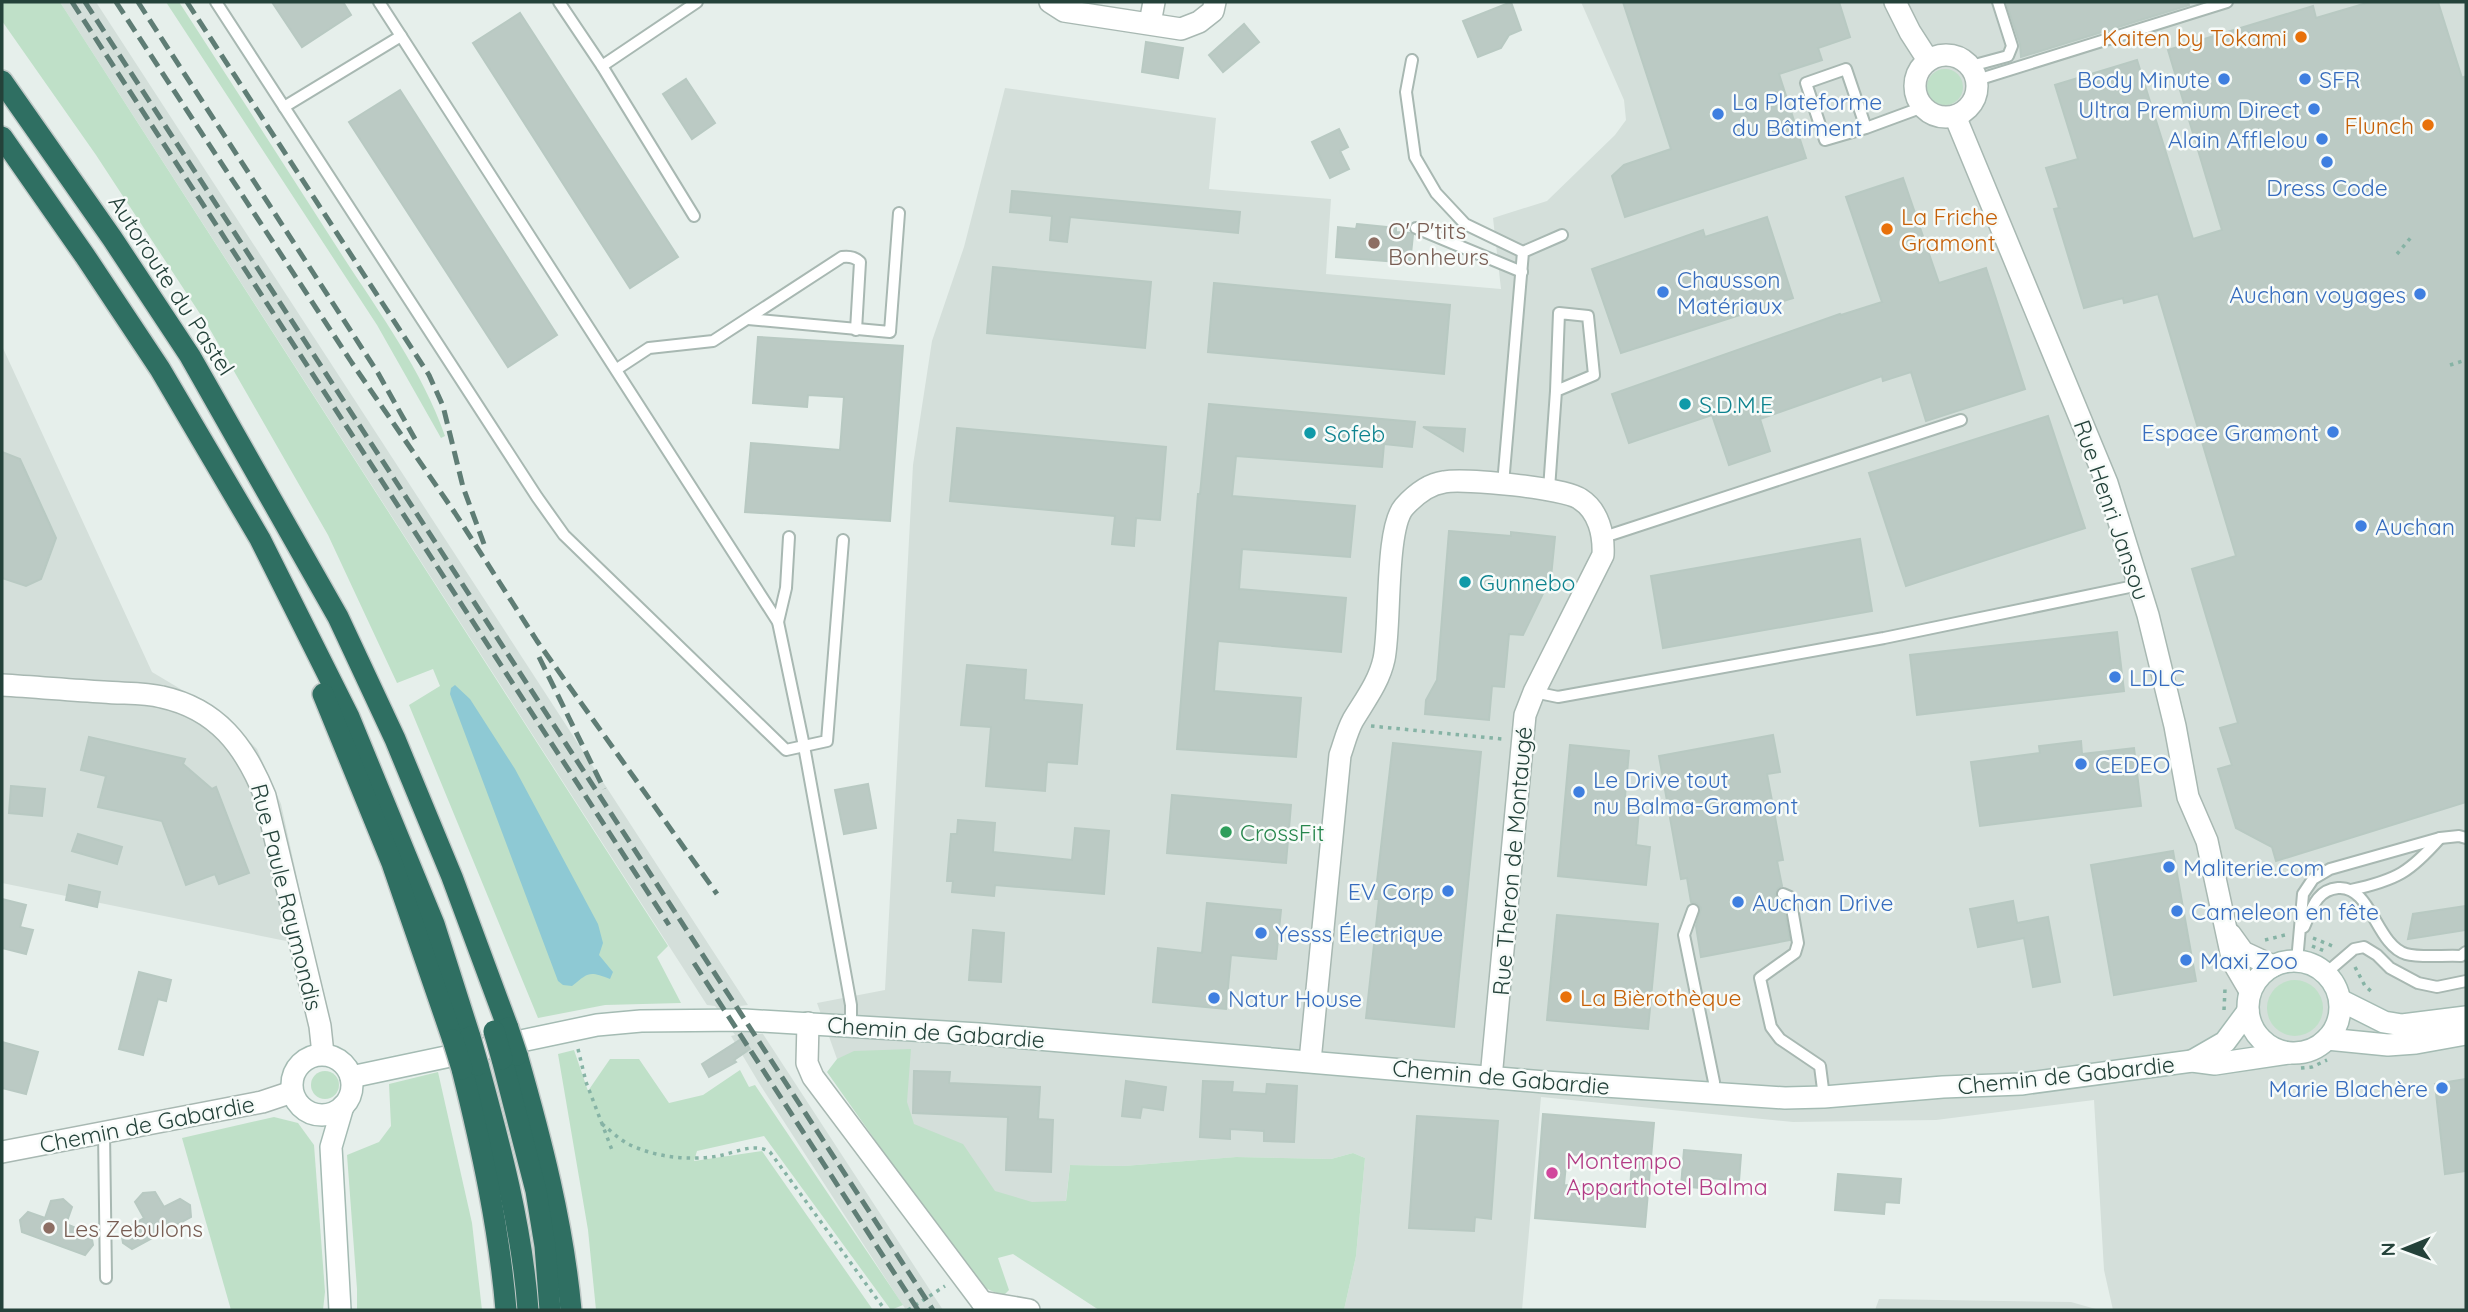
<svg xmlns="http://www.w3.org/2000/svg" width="2468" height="1312" font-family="Quicksand,sans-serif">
  <rect width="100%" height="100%" fill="#e6efeb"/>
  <g fill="#d4dfda">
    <polygon points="60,2 96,2 748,1005 740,1006 757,1034 763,1034 943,1310 906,1310 759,1083 731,1036 735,1035 715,1006 707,1005"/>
    <polygon points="1581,2 2466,2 2466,1310 2113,1310 2104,1270 2094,1100 1936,1120 1793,1122 1541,1097 1522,1310 1344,1310 1356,1256 1365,1158 1353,1153 1331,1159 1236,1157 1124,1166 1070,1165 1060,1250 837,1059 817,1003 885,990 913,465 932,341 964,247 1005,88 1216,118 1209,189 1331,199 1326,274 1501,289 1493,218 1547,201 1615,135 1626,120 1624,100"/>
    <polygon points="2,346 152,672 219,712 257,749 281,804 310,937 286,941 2,883"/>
    <polygon points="1879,1299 2071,1302 2099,1310 1875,1310"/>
  </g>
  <g fill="#bfe0c8">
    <polygon points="2,2 60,2 668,946 657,957 681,1003 605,1005 538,1018 409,705 440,686 433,669 397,683 328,535 208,326 96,155 2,21"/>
    <path d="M166 2H179C233 85 287 169 340 252 378 311 422 370 445 436L441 438 377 325Z"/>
    <circle cx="1945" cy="87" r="18"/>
    <circle cx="2295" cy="1008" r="28"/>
    <polygon points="911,1049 907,1102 914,1124 963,1144 995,1191 1032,1202 1066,1201 1070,1165 1124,1166 1236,1157 1331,1159 1353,1153 1365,1158 1356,1256 1344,1310 1099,1310 1013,1254 998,1258 1009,1290 1003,1296 983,1287 945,1239 827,1072 837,1059 854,1051"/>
    <polygon points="574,1050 588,1091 610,1059 639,1059 669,1103 703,1095 740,1070 749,1087 755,1085 903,1305 891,1310 764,1136 697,1151 694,1161 762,1151 873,1310 596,1310 588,1230 558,1054"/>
    <circle cx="325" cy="1085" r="14"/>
    <polygon points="438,1072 472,1223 482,1310 357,1310 357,1289 347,1155 379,1142 391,1126 389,1084"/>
    <polygon points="274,1117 298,1123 314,1145 325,1292 323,1310 231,1310 182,1138"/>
  </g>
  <path fill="#8ec9d4" d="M455 685 470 699 515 769 598 924 603 943 599 955 613 972 610 979C589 971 589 972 572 986L563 985 558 981 450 694 451 688Z"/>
  <g fill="#bbcac4" stroke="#b8c9c2" stroke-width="2" fill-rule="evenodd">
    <polygon points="272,2 343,2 351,15 302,47"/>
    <polygon points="1511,2 1521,30 1509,35 1501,48 1478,57 1463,21"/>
    <polygon points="1623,2 1839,2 1850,37 1818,48 1822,60 1779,74 1806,158 1625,217 1612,176 1624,165 1671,149"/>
    <polygon points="2006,2 2188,2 2189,5 2021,57 2020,44"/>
    <polygon points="2370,2 2438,2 2462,78 2466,76 2466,802 2276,861 2272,847 2236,828 2218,769 2232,765 2220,728 2238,723 2192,569 2236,556 2158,294 2124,303 2123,298 2084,308 2054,209 2059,208 2046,168 2078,159 2055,85 2137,60 2193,239 2222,230 2168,50 2313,6 2316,18"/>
    <polygon points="520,13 678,257 630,288 473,43"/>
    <polygon points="1244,24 1259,42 1223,72 1209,55"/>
    <polygon points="1146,42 1183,48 1178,78 1142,72"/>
    <polygon points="686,79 715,123 692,139 663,94"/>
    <polygon points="400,90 557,335 508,367 349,122"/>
    <polygon points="1339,129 1348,147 1340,151 1349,169 1330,178 1312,142"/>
    <polygon points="1903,178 1939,283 1986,268 2025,389 1926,421 1911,372 1883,381 1882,376 1760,419 1770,451 1729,465 1712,415 1629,443 1612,394 1840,314 1841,315 1882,302 1846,197"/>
    <polygon points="1012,191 1240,212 1238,233 1070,217 1067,242 1050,240 1052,216 1010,212"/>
    <polygon points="1767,217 1793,298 1621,353 1592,269 1703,230 1705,237"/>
    <polygon points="1357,224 1396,228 1396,232 1410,233 1413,235 1410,263 1336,257 1338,227 1356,229"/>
    <polygon points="993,267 1151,282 1145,348 987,333"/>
    <polygon points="1214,283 1450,305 1444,374 1208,352"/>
    <polygon points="758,337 903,346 890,521 745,512 751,443 840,450 844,397 808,395 807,407 753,403"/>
    <polygon points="1209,404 1415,422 1412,447 1384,444 1382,467 1236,456 1232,496 1355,506 1350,557 1242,549 1239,589 1346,598 1341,652 1218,641 1214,691 1301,698 1296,757 1177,749 1198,494 1200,494"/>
    <polygon points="2048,416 2085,528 1906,586 1869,473"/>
    <polygon points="1423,427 1465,429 1463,451"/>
    <polygon points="957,428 1166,447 1160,520 1136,518 1134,546 1112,544 1115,516 950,501"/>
    <polygon points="2,452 20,459 56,538 41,579 26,586 2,578"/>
    <polygon points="1449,531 1511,536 1511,532 1555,537 1551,577 1523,635 1509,634 1504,687 1492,686 1489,720 1425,714 1426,700 1437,680"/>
    <polygon points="1860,539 1872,611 1663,648 1651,576"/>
    <polygon points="2117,632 2124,691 1917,715 1910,655"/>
    <polygon points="967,665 1026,670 1024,700 1082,705 1077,764 1047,762 1045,791 986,786 991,727 961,725"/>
    <polygon points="1773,735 1780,772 1767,774 1783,860 1777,861 1782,886 1778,888 1775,894 1777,899 1783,903 1790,940 1701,957 1696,926 1701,908 1696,903 1691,902 1687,878 1681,879 1659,756"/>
    <polygon points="89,737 185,759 183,764 212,789 216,787 249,873 219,884 215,874 186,885 162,821 98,807 106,776 81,770"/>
    <polygon points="2081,741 2082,754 2134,748 2141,806 1980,826 1971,762 2040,753 2039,746"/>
    <polygon points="1393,743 1481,752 1454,1027 1366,1018 1379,899 1375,899"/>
    <polygon points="1570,745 1629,751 1624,808 1639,809 1636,845 1650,847 1646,885 1558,876"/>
    <polygon points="868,784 876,828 844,834 835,790"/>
    <polygon points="11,786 45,789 42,816 9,813"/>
    <polygon points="1172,795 1291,805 1286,863 1167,853"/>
    <polygon points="958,820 995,823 993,852 1072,860 1075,828 1109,831 1104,894 995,885 994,896 952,892 953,881 947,881 951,834 957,834"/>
    <polygon points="78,834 122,847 117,864 72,851"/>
    <polygon points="2173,851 2196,981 2114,995 2091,865"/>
    <polygon points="69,885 100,892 97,907 66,900"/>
    <polygon points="2,899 26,905 20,927 33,930 26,954 2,948"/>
    <polygon points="2013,901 2017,923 2048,917 2060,982 2033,987 2024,938 1978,947 1970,909"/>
    <polygon points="1207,903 1281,910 1276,959 1231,955 1226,1009 1153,1002 1158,948 1202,953"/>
    <polygon points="2466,906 2466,930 2408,939 2413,914"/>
    <polygon points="1557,915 1658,924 1648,1029 1547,1020"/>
    <polygon points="973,930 1004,933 1001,982 969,980"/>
    <polygon points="139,972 171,980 166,1001 158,999 143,1055 119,1049"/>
    <polygon points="743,1038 750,1049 734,1060 736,1062 709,1077 702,1064"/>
    <polygon points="2,1042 38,1052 26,1094 2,1088"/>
    <polygon points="914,1071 950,1072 949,1083 1040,1087 1038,1119 1053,1120 1051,1172 1006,1170 1008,1117 913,1113"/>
    <polygon points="2466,1079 2466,1171 2445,1174 2435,1084"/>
    <polygon points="1126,1081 1166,1087 1163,1110 1142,1107 1140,1118 1122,1116"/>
    <polygon points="1203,1081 1233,1082 1232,1092 1266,1094 1267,1084 1297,1086 1294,1142 1264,1141 1264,1131 1230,1129 1230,1139 1200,1137"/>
    <path d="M1543 1114 1654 1123 1645 1227 1535 1218ZM1567 1154 1632 1160 1630 1190 1564 1185Z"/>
    <polygon points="1417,1116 1498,1121 1491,1219 1475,1217 1474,1231 1409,1228"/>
    <polygon points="1684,1150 1741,1155 1739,1181 1710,1178 1709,1189 1681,1186"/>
    <polygon points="1838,1174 1901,1179 1899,1203 1885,1202 1884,1214 1835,1210"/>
    <polygon points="155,1192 164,1207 180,1199 190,1205 191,1217 132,1249 123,1243 121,1231 144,1218 135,1202 143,1193"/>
    <polygon points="63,1199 72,1207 66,1224 91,1234 93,1245 85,1255 22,1232 20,1220 28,1212 45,1218 51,1201"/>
  </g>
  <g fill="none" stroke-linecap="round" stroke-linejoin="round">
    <g stroke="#a8b8b2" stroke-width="14">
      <g id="lane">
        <polyline points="216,2 537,497 564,535 786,750 827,741 843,540"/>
        <polyline points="559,2 602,66 694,216"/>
        <polyline points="401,36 778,622 804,746 851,1005 851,1026"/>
        <polyline points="1412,60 1406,92 1415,157 1436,193 1465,224 1523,252"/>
        <polyline points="602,66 697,2"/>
        <polyline points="1971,66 2008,56 2012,46 1998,2"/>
        <polyline points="1977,80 2227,2"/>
        <polyline points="284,107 401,36 379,2"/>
        <polyline points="1866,128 1846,69 1806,83 1825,140 1866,128 1923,107"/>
        <polyline points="1416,228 1522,272"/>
        <polyline points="748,319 890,332 899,213"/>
        <path d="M617 369 649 348 713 341 842 257C849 256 855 257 860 262L856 330"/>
        <polyline points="1503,484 1523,252 1562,235"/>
        <polyline points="1549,489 1556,391 1594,375 1588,316 1559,313 1556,391"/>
        <polyline points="1604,537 1961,420"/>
        <polyline points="778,622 786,588 789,537"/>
        <polyline points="1534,692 1558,697 1884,638 2139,585"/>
        <path d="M2351 890C2397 880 2410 872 2440 838"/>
        <polyline points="1783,894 1790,897 1798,943 1795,953 1760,978 1771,1027 1780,1039 1820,1066 1824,1097"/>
        <polyline points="1693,910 1684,935 1714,1082 1713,1094"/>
        <path d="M2304 927C2312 909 2316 890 2338 888 2371 885 2376 945 2406 954 2420 958 2445 955 2461 956L2466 952"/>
        <polyline points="2297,961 2303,894 2313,879 2330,869 2440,838 2459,836 2466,838"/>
        <polyline points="2326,973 2354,949 2364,947 2377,955 2390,968 2418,983 2437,987 2466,981"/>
        <polyline points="104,1132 106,1278"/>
      </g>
    </g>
    <g stroke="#a8b8b2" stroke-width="24">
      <g id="street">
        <polyline points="1050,2 1064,11 1181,29 1199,22 1213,11 1215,2"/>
        <polyline points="1895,2 1910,32 1928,60"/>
        <polyline points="1150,23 1154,2"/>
        <circle cx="1946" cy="86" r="31"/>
        <polyline points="1955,116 2107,483 2148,615 2175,726 2188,797 2207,841 2233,962 2250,991"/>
        <path d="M2 685C36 687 69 690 103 692 122 694 143 692 162 697 217 709 245 746 265 796L320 1026 323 1054"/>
        <polyline points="2230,934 2243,952 2273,966"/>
        <polyline points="808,1023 807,1063 813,1077 982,1302 993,1310"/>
        <path d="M1310 1061 1340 755C1344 744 1347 731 1353 720 1365 700 1379 682 1384 659 1391 626 1385 529 1404 507 1414 496 1429 484 1444 482 1463 478 1566 488 1580 499 1599 511 1604 535 1603 555L1534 692 1525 715 1491 1078"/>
        <polyline points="2,1152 262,1102 292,1092"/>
        <polyline points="982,1302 1029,1310"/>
      </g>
    </g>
    <g stroke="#a4bbb3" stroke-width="24">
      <g id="secondary">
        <circle cx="2294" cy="1007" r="46"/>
        <polyline points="2340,1000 2384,1022 2402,1025 2466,1017"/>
        <polyline points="2327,1039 2388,1045 2416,1043 2466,1034"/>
        <circle cx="322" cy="1085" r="30"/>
        <polyline points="2192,1061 2225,1042 2248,1011"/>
        <polyline points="351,1077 597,1025 641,1021 744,1020 979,1034 1545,1082 1785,1098 1824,1097 1943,1087 2021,1084 2192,1061 2215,1064 2289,1053"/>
        <polyline points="340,1310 331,1147 343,1106"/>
      </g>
    </g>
    <g stroke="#c2cac8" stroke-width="24">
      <g id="highway">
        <polyline points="2,81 112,238 190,356 338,617 395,739 452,877 508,1028"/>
        <polyline points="2,137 85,256 160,369 260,539 349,717 434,924 470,1037"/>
        <polyline points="323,694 392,863 453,1040"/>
        <path d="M517 1055C541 1139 563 1223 571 1310"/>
        <polyline points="502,1059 536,1191 545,1246 550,1310"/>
        <path d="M478 1065C500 1145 522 1227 528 1310"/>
        <path d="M462 1069C482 1149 499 1228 506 1310"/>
      </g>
    </g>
    <g stroke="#86b3a5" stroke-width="3.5" stroke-dasharray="3.5 5" stroke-linecap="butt">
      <polyline points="2397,254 2413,235"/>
      <polyline points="2450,365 2466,360"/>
      <polyline points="1371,726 1502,739"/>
      <polyline points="2313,938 2335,947"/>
      <polyline points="2265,940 2285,935"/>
      <polyline points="2312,946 2327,952"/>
      <polyline points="2355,967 2365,986 2372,992"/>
      <polyline points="2224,1010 2225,989"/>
      <polyline points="578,1049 586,1082 612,1150"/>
      <polyline points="2301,1068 2312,1067 2327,1060"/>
      <path d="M602 1124C610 1130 619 1139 628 1144 655 1157 688 1161 718 1156 735 1153 754 1142 770 1152L885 1310"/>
      <polyline points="908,1310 945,1286"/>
    </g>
    <use href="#lane" stroke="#fff" stroke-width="10"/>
    <use href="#street" stroke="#fff" stroke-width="21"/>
    <use href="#secondary" stroke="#fff" stroke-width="21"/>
    <use href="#highway" stroke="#2f6f62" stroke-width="21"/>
    <g stroke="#5f7d75" stroke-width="5" stroke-dasharray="14 7" stroke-linecap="butt">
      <polyline points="72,2 669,925"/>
      <polyline points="85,2 933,1310"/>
      <polyline points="116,2 352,363 455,513 537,641 717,894"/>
      <polyline points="138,2 378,373 415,439"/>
      <polyline points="187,2 429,375 443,406 463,487 484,544"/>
      <polyline points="539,657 604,789"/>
      <polyline points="694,963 918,1310"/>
    </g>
    <g stroke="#c2cac8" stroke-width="24" stroke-linecap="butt">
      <g id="highway-bridge">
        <polyline points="508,1028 517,1055"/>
        <polyline points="494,1031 502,1059"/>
        <polyline points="470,1037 478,1065"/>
        <polyline points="453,1040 462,1069"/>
      </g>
    </g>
    <use href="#highway-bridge" stroke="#2f6f62" stroke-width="21"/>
  </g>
  <g fill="#e8710a" stroke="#f7fbf9" stroke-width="2.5">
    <circle cx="2301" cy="37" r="7"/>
    <circle cx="2428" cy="125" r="7"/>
    <circle cx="1887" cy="229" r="7"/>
    <circle cx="1566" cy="997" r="7"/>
  </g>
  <g fill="#3f7fe0" stroke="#f7fbf9" stroke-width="2.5">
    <circle cx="2224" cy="79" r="7"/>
    <circle cx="2305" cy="79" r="7"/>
    <circle cx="2314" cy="109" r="7"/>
    <circle cx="1718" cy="114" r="7"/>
    <circle cx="2322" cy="139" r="7"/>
    <circle cx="2327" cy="162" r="7"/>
    <circle cx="1663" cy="292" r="7"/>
    <circle cx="2420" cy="294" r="7"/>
    <circle cx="2333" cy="432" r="7"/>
    <circle cx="2361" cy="526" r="7"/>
    <circle cx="2115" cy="677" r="7"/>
    <circle cx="2081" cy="764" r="7"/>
    <circle cx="1579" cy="792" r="7"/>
    <circle cx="2169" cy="867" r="7"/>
    <circle cx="1448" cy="891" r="7"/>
    <circle cx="1738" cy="902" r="7"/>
    <circle cx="2177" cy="911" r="7"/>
    <circle cx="1261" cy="933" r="7"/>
    <circle cx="2186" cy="960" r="7"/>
    <circle cx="1214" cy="998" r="7"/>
    <circle cx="2442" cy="1088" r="7"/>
  </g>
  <g fill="#8d6e63" stroke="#f7fbf9" stroke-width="2.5">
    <circle cx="1374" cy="243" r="7"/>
    <circle cx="49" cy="1228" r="7"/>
  </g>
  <g fill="#0f9aa8" stroke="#f7fbf9" stroke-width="2.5">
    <circle cx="1685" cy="404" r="7"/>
    <circle cx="1310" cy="433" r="7"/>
    <circle cx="1465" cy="582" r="7"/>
  </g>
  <circle fill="#2e9e5b" stroke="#f7fbf9" stroke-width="2.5" cx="1226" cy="832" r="7"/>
  <circle fill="#d1479c" stroke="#f7fbf9" stroke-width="2.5" cx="1552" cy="1173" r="7"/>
  <g text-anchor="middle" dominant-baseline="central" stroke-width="5" stroke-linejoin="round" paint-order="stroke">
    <g font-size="23" fill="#c56008" stroke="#f7fbf9" text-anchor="end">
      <text x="2287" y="37">Kaiten by Tokami</text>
      <text x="2414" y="125">Flunch</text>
      <text x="1901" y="216" text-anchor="start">La Friche<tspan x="1901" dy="26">Gramont</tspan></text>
      <text x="1580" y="997" text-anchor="start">La Bièrothèque</text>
    </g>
    <g font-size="23" fill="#366cbe" stroke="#f7fbf9" text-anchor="start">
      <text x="2210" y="79" text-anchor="end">Body Minute</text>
      <text x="2319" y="79">SFR</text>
      <text x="1732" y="101">La Plateforme<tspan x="1732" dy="26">du Bâtiment</tspan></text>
      <text x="2300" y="109" text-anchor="end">Ultra Premium Direct</text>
      <text x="2308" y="139" text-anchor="end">Alain Afflelou</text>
      <text x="2327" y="187" text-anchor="middle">Dress Code</text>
      <text x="1677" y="279">Chausson<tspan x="1677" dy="26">Matériaux</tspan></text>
      <text x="2406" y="294" text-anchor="end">Auchan voyages</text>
      <text x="2319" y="432" text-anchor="end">Espace Gramont</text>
      <text x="2375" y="526">Auchan</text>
      <text x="2129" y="677">LDLC</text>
      <text x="2095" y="764">CEDEO</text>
      <text x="1593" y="779">Le Drive tout<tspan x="1593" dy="26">nu Balma-Gramont</tspan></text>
      <text x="2183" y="867">Maliterie.com</text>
      <text x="1434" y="891" text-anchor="end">EV Corp</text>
      <text x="1752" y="902">Auchan Drive</text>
      <text x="2191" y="911">Cameleon en fête</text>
      <text x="1275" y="933">Yesss Électrique</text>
      <text x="2200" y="960">Maxi Zoo</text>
      <text x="1228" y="998">Natur House</text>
      <text x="2428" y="1088" text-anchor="end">Marie Blachère</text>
    </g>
    <g font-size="23" fill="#785e54" stroke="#f7fbf9" text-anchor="start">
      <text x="1388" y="230">O' P'tits<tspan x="1388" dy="26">Bonheurs</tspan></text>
      <text x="63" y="1228">Les Zebulons</text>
    </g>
    <g font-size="23" fill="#24423a" stroke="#f7fbf9">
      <text transform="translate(172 285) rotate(57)">Autoroute du Pastel</text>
      <text transform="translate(2112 510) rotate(71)">Rue Henri Jansou</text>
      <text transform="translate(1512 861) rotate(-85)">Rue Theron de Montaugé</text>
      <text transform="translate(287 897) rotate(76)">Rue Paule Raymondis</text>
      <text transform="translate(936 1032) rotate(4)">Chemin de Gabardie</text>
      <text transform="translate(2066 1075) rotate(-6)">Chemin de Gabardie</text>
      <text transform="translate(1501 1077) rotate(5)">Chemin de Gabardie</text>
      <text transform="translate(147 1124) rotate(-11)">Chemin de Gabardie</text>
    </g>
    <g font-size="23" fill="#0d838f" stroke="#f7fbf9" text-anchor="start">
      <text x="1699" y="404">S.D.M.E</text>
      <text x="1324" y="433">Sofeb</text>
      <text x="1479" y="582">Gunnebo</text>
    </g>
    <g font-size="23" fill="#27864d" stroke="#f7fbf9" text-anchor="start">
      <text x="1240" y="832">CrossFit</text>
    </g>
    <g font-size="23" fill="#b23c85" stroke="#f7fbf9" text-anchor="start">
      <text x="1566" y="1160">Montempo<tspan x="1566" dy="26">Apparthotel Balma</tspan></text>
    </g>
  </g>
  <rect width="2468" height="1312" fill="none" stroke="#24423a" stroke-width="7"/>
  <g transform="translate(2405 1249) rotate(269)" stroke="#f7fbf9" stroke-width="5" paint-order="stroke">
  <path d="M0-5L12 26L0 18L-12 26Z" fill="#24423a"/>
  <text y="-10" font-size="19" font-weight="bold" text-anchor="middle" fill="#24423a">N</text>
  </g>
</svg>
